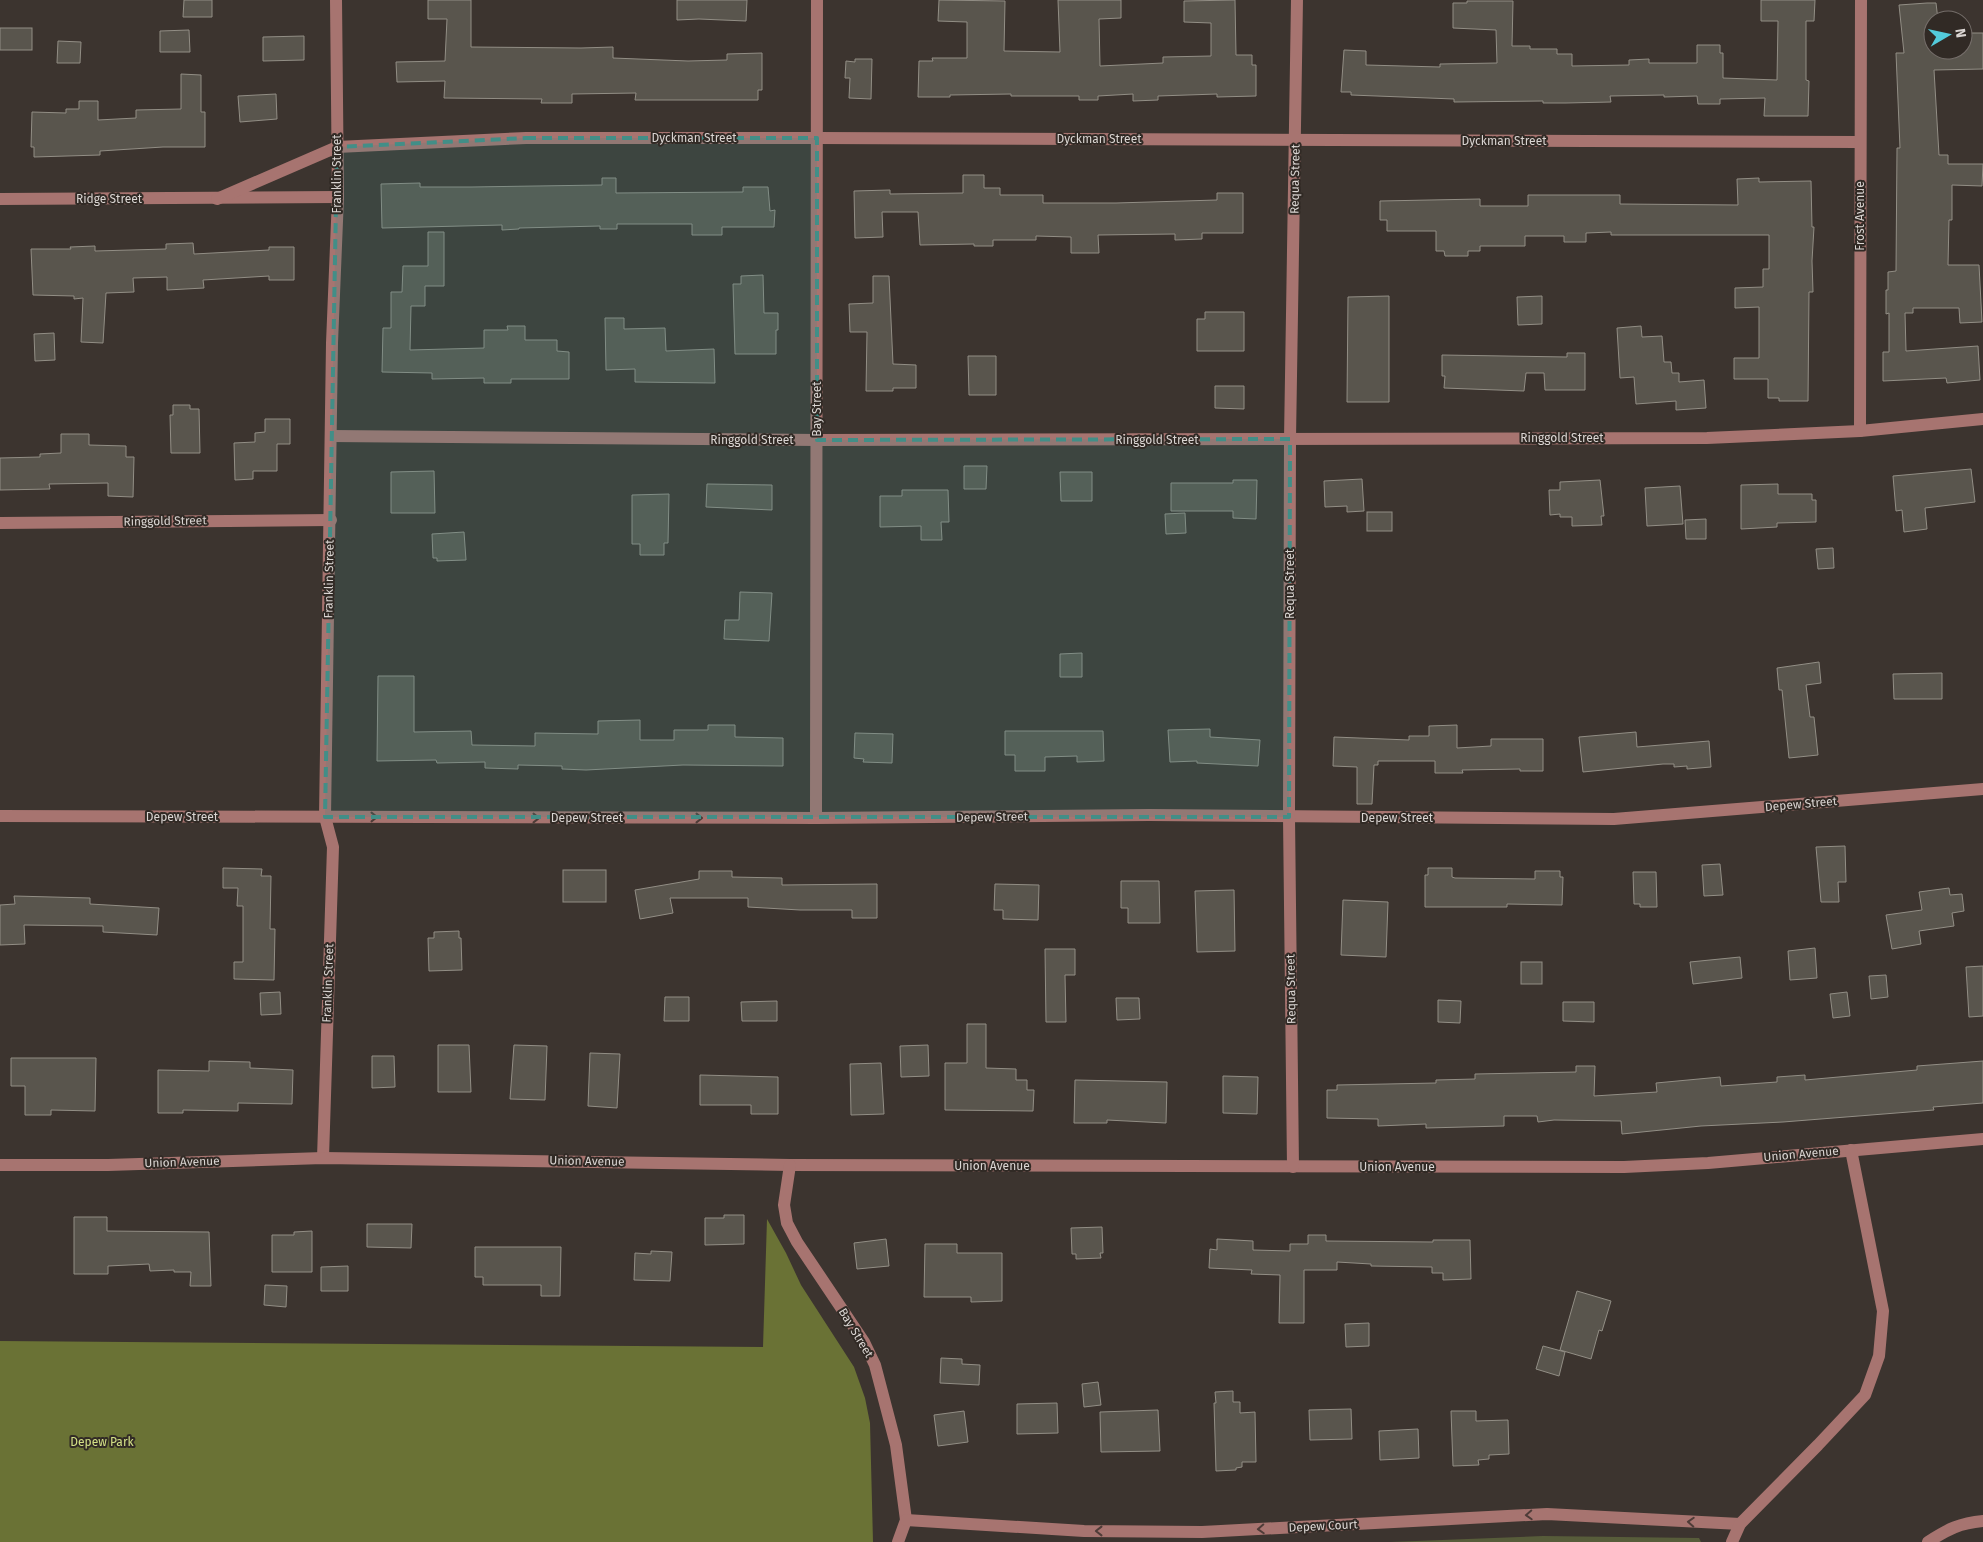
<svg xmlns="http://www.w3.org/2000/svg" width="1983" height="1542" font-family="'Fira Sans',sans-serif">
  <rect width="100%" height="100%" fill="#3c342f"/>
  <polygon fill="#575c3a" points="1543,1536 1699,1538 1701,1542 1390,1542"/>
  <polygon fill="#6a7235" points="767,1219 786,1253 801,1285 854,1367 865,1398 870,1423 873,1542 0,1542 0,1341 763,1347"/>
  <g fill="#59554d" stroke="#928e85">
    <polygon points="184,0 212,0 212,17 183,17"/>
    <polygon points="428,0 471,0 471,47 581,48 613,47 613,58 688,61 727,60 727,54 762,53 762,90 758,90 758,100 635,100 636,93 572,94 572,103 541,103 542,99 444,98 445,81 397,82 396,62 445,61 447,19 428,19"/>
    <polygon points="677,0 747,0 746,21 699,19 677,20"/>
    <polygon points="939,0 1005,1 1004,51 1060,52 1058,0 1121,0 1121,18 1099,19 1100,66 1163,63 1163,57 1211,56 1211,23 1184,22 1184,1 1235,0 1236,55 1252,55 1252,65 1256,65 1256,96 1217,97 1217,94 1158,96 1158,100 1133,101 1133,94 1098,96 1098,100 1079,100 1079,96 1011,96 1011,94 950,95 950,97 918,97 919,61 933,61 932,58 967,58 967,22 938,21"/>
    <polygon points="1761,0 1815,0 1814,21 1806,21 1806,80 1809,81 1808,116 1764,116 1765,98 1720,99 1720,104 1698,104 1697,96 1664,97 1664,95 1610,96 1611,102 1566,103 1543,103 1543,101 1454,102 1454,99 1351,95 1351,92 1341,92 1344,50 1366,51 1366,65 1440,67 1440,64 1497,63 1496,30 1453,28 1453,3 1467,3 1467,1 1513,1 1512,46 1530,46 1530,49 1557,49 1557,54 1572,54 1572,66 1629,65 1629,60 1649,59 1649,63 1697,63 1697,45 1720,45 1720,53 1723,53 1723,78 1777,80 1778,21 1761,21"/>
    <polygon points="1927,3 1936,3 1938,20 1933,20 1933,50 1963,50 1963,33 1983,33 1983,69 1934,70 1939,155 1948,155 1948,164 1983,164 1982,186 1952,185 1952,220 1949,220 1948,265 1979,265 1982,322 1960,323 1959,308 1913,308 1913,313 1905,313 1906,351 1978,346 1980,380 1947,383 1946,378 1883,381 1883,352 1889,352 1889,313 1886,314 1886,290 1888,290 1888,272 1896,271 1897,148 1900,148 1896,53 1904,53 1899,5"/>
    <rect x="0" y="28" width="32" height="22"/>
    <polygon points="189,30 190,52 160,52 160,31"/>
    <polygon points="304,36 304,60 263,61 263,37"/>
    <polygon points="58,41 81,42 80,63 57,63"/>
    <polygon points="855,59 872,59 871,99 849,98 850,78 845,78 846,61 855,62"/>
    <polygon points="181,74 201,75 201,112 205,112 205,147 163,147 100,151 100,155 34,157 34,147 31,147 32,112 66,113 66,109 79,109 79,101 98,101 98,120 136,118 136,110 181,109"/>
    <polygon points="276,94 277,119 240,122 238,96"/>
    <polygon points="963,175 984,175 984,188 1000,188 1000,195 1043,195 1043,203 1116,203 1217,200 1217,193 1243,193 1243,233 1202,233 1202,239 1175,240 1175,234 1098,235 1099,253 1071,253 1071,237 1036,236 1036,240 993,240 993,246 974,246 974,244 920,245 918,212 882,212 883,237 855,238 854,191 890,190 890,194 963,193"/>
    <polygon points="602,178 616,178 616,193 743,192 743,187 768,187 770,211 775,210 774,227 722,227 722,235 692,235 692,224 617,224 617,229 600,229 600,226 519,228 519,229 502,230 502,225 382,228 381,184 420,183 420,187 471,187 602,185"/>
    <polygon points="1759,178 1759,182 1811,181 1812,227 1814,227 1812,261 1813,292 1809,292 1808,401 1779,401 1779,398 1768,398 1768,379 1734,379 1734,358 1759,358 1759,307 1735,308 1735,288 1763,287 1763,269 1769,269 1769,235 1611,235 1611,232 1586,233 1586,242 1564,242 1564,236 1525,236 1525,246 1480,246 1480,251 1468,251 1468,256 1445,256 1444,251 1436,251 1436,231 1387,231 1387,220 1380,220 1380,201 1480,199 1480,206 1528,206 1528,195 1620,195 1620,204 1738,205 1737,179"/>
    <polygon points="428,232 444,232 444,286 425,286 425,306 411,306 410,350 484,348 484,330 508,330 507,326 525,326 525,340 557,340 557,351 569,352 569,379 511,379 511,383 484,383 484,378 432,379 432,373 382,372 383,328 391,328 391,292 402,292 403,266 428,266"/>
    <polygon points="193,243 194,254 269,250 269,247 294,247 294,280 269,280 269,276 203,280 204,288 167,290 167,277 133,278 134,292 106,293 103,343 81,342 83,298 74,299 74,296 33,295 31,249 71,249 70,247 95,246 95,251 166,249 166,244"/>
    <polygon points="763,275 764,313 778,313 778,330 776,330 776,354 735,354 733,284 741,284 741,276"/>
    <polygon points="873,276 889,276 893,364 916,365 916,388 893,388 893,391 866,391 867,332 850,332 849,304 873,303"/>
    <polygon points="1389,296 1389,402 1347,402 1348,297"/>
    <polygon points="1542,296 1542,324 1518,325 1517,297"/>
    <polygon points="1205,312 1244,312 1244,351 1197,351 1197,319 1205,319"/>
    <polygon points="605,318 624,318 624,329 665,328 666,351 714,349 715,383 635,382 635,369 606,370"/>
    <polygon points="1641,326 1642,337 1662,336 1664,362 1671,362 1672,373 1679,373 1679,382 1704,380 1706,408 1676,410 1676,401 1636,404 1634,377 1620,378 1617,328"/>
    <polygon points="54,333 55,360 35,361 34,334"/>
    <polygon points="1567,353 1585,353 1585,390 1545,390 1544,373 1526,373 1524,391 1444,388 1445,376 1442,376 1442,355 1567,357"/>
    <polygon points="968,356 996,356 996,395 969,395"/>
    <polygon points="1215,386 1244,386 1244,409 1215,408"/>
    <polygon points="173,405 190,405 190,409 199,409 200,453 171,453 170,415 173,415"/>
    <polygon points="265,419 290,419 290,444 277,444 277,471 253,471 253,479 235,480 234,443 255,442 255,433 265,432"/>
    <polygon points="61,434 89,434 89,445 126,446 126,457 134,457 133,497 108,496 108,483 49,484 50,489 0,490 0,458 40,457 40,454 61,453"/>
    <polygon points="964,466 987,466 986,489 964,489"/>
    <polygon points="1971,469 1975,502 1925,508 1927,529 1904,532 1902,510 1896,511 1893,476"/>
    <polygon points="434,471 435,513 391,513 391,472"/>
    <polygon points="1060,472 1092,472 1092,501 1061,501"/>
    <polygon points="1362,479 1364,511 1347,512 1347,506 1325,507 1324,481"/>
    <polygon points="1233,480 1257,480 1256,519 1233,518 1233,511 1171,511 1171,483 1233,483"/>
    <polygon points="1600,480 1604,516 1601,516 1602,525 1572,526 1572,517 1560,517 1560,514 1550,515 1549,490 1560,490 1560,482"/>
    <polygon points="707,484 772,485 772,510 706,507"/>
    <polygon points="1778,484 1778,494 1812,494 1812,500 1816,500 1816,522 1777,523 1777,527 1741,529 1741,485"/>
    <polygon points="1680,486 1683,524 1647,526 1645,488"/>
    <polygon points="902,490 948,490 949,522 941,522 942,540 921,540 921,526 880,527 880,496 902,496"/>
    <polygon points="669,494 668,543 664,543 664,555 640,555 640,544 632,544 632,495"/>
    <rect x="1367" y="512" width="25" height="19"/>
    <polygon points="1185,513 1186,533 1166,534 1165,514"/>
    <polygon points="1706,519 1706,539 1686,539 1685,520"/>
    <polygon points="464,532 466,560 437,561 437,558 433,558 432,534"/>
    <polygon points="1833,548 1834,568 1818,569 1816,549"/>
    <polygon points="740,592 772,593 769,641 724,639 725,620 739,620"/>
    <polygon points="1082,653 1082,677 1060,677 1060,654"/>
    <polygon points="1819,662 1821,683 1806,685 1810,717 1814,717 1818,755 1789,758 1782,690 1779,690 1777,668"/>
    <polygon points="1942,673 1942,699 1894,699 1893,674"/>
    <polygon points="378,676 414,676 414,732 471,731 472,745 535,746 535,733 598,734 598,721 640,720 640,740 674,740 674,730 708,730 708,725 735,725 735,737 783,738 783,766 683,765 586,770 562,769 562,766 518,765 518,769 485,768 485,762 437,763 436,760 377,761"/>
    <polygon points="1457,725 1457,748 1491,746 1491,739 1543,739 1543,771 1520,771 1520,769 1462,770 1463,773 1435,773 1435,761 1378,761 1378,765 1374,765 1372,804 1357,804 1357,767 1333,766 1334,737 1409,740 1409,736 1429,736 1429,726"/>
    <polygon points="1210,729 1210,737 1260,740 1258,766 1197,763 1197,761 1170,762 1168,730"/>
    <polygon points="1005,731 1103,731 1104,761 1077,762 1077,756 1045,757 1045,771 1015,771 1015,755 1005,755"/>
    <polygon points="1636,732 1637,747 1709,741 1711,767 1687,769 1687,766 1674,767 1674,764 1663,764 1583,772 1579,737"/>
    <polygon points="855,733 893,734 892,763 863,762 864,759 854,758"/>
    <polygon points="1845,846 1846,882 1838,882 1839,902 1821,902 1816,847"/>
    <polygon points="1720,864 1723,895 1704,896 1702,865"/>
    <polygon points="223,868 262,869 261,876 271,876 270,929 275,929 274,980 234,979 234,962 243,962 243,906 237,906 238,888 223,888"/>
    <polygon points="1428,868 1452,868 1452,877 1455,878 1535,879 1535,871 1560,871 1560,877 1563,877 1562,905 1507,904 1507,907 1425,907 1425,875 1428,875"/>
    <rect x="563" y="870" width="43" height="32"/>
    <polygon points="699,871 732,871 732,877 782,878 782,885 877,884 877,918 852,918 852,910 800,910 748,907 748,898 670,898 673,913 640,919 635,890 699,879"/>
    <polygon points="1633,872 1656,872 1657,907 1640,907 1640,904 1634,904"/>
    <polygon points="1121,881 1159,881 1160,923 1128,923 1128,908 1121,908"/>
    <polygon points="995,884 1039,885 1038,920 1003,919 1003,910 994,910"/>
    <polygon points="1949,888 1950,895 1962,894 1964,911 1952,913 1954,926 1919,931 1921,944 1892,949 1886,915 1922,910 1919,892"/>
    <polygon points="1234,890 1235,951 1197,952 1195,891"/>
    <polygon points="14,896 90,898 90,904 159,908 157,935 103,932 103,926 24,925 25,944 0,945 0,905 15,904"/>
    <polygon points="1343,900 1388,902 1386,957 1341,955"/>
    <polygon points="459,931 459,938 461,938 462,970 429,971 428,938 434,938 434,932"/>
    <polygon points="1815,948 1817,978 1790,980 1788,951"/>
    <polygon points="1045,949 1075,949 1075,975 1065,975 1066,1022 1046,1022"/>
    <polygon points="1740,957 1742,978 1693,984 1690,962"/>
    <rect x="1521" y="962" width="21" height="22"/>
    <polygon points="1983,966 1983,1016 1969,1017 1966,967"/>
    <polygon points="1886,975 1888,997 1871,999 1869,976"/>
    <polygon points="280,992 281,1014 261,1015 260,993"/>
    <polygon points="1847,992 1850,1016 1833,1018 1830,994"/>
    <polygon points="665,997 689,997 689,1021 664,1021"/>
    <polygon points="1116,998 1139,998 1140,1019 1117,1020"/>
    <polygon points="1438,1000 1461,1001 1460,1023 1438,1022"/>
    <polygon points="777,1001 777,1021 742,1021 741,1002"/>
    <polygon points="1563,1002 1594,1002 1594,1022 1563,1021"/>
    <polygon points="967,1024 986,1024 986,1068 1016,1069 1016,1080 1027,1080 1027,1090 1034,1090 1033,1111 945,1110 945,1063 967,1063"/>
    <polygon points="438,1045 469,1045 471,1092 438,1092"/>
    <polygon points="514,1045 547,1046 545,1100 510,1099"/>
    <polygon points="928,1045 929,1076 901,1077 900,1046"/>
    <polygon points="590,1053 620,1054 617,1108 588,1106"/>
    <polygon points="372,1056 394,1056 395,1087 372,1088"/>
    <polygon points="11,1058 96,1058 95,1111 51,1110 51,1115 25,1115 25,1086 11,1086"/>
    <polygon points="209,1061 250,1062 250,1068 293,1070 292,1104 238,1103 238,1111 183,1110 183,1113 158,1113 158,1070 209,1071"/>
    <polygon points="1983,1061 1983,1103 1933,1107 1934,1110 1783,1122 1701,1126 1622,1134 1621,1121 1554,1120 1538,1122 1537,1116 1504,1116 1504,1126 1426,1128 1426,1124 1378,1126 1378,1119 1327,1118 1327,1090 1337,1090 1337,1085 1436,1083 1436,1080 1475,1079 1475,1074 1576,1072 1576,1066 1595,1066 1594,1096 1657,1092 1656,1083 1720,1077 1721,1086 1777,1082 1777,1077 1805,1075 1805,1080 1917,1070 1917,1066"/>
    <polygon points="881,1063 884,1114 851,1115 850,1064"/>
    <polygon points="700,1075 778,1077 778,1114 751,1114 751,1105 700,1105"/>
    <polygon points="1223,1076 1258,1077 1257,1114 1223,1113"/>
    <polygon points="1075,1080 1167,1082 1166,1123 1107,1120 1107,1123 1074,1123"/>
    <polygon points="724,1215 744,1215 744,1244 705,1245 705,1218 724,1218"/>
    <polygon points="74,1217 107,1217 107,1231 209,1232 211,1286 190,1286 191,1272 174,1272 174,1270 150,1271 149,1264 108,1266 108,1274 74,1274"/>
    <polygon points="367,1224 412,1224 411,1248 367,1247"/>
    <polygon points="1102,1227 1103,1253 1100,1253 1101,1258 1076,1259 1076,1254 1072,1254 1071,1228"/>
    <polygon points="312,1231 312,1272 272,1272 272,1235 294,1235 294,1232"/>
    <polygon points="1308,1235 1326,1235 1326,1241 1433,1242 1433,1240 1470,1240 1471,1279 1443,1280 1443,1273 1432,1273 1432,1267 1371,1266 1371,1264 1337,1262 1337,1270 1304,1270 1304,1323 1279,1323 1280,1275 1251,1274 1252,1270 1209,1268 1210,1249 1217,1250 1217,1239 1253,1241 1253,1250 1290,1251 1290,1244 1308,1244"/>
    <polygon points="886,1239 889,1266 857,1269 854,1243"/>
    <polygon points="925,1244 957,1244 957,1253 1002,1253 1002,1301 971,1302 971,1297 924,1297"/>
    <polygon points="475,1247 561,1247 560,1296 541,1296 541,1285 483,1285 483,1277 475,1277"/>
    <polygon points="651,1251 672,1252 670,1281 634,1280 635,1253 651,1254"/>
    <polygon points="348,1266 348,1291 321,1291 321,1267"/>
    <polygon points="265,1285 287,1286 286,1307 264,1305"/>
    <polygon points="1577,1291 1611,1301 1602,1331 1599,1330 1591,1359 1560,1350"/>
    <polygon points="1369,1323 1369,1346 1346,1347 1345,1324"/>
    <polygon points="1543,1346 1565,1352 1559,1376 1536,1369"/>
    <polygon points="941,1358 962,1359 962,1364 980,1365 979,1385 940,1383"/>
    <polygon points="1098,1382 1101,1405 1084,1407 1082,1384"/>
    <polygon points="1233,1391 1233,1402 1240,1402 1240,1413 1255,1412 1256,1462 1242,1462 1242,1467 1236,1468 1236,1470 1216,1471 1214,1403 1216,1403 1215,1392"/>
    <polygon points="1057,1403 1058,1433 1017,1434 1017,1404"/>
    <polygon points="1351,1409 1352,1439 1310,1440 1309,1410"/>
    <polygon points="1158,1410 1160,1451 1101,1452 1100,1412"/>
    <polygon points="964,1411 968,1442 938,1446 934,1415"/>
    <polygon points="1451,1411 1476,1411 1476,1421 1508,1420 1509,1454 1489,1455 1489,1459 1478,1460 1479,1465 1453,1466"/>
    <polygon points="1418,1429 1419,1458 1380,1460 1379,1431"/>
  </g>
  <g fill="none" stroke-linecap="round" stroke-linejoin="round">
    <g stroke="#a77470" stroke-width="12">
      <polyline points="0,199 338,197"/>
      <polyline points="217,199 337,147 526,138 817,138 1860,142"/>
      <polyline points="1860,431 1861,0"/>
      <polyline points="331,436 817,440 1707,438 1860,431 1983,419"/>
      <polyline points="0,523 331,520"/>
      <polyline points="0,816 816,818 1149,815 1614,819 1983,789"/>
      <polyline points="816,818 817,0"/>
      <polyline points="323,1158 333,847 325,817 332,343 338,197 336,0"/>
      <polyline points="0,1165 108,1165 323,1158 790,1165 1624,1167 1708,1163 1983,1139"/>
      <polyline points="790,1165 784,1205 787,1223 797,1242 864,1342 875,1365 896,1445 906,1520 898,1542"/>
      <polyline points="1293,1167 1289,817 1290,439 1297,0"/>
      <polyline points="906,1520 1084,1531 1202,1532 1547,1514 1740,1524"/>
      <polyline points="1732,1542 1740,1524 1818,1445 1865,1395 1879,1356 1883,1311 1851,1150"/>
      <path d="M1928 1542C1948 1529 1960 1523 1983 1521"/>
    </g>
  </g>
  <defs><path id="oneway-chevron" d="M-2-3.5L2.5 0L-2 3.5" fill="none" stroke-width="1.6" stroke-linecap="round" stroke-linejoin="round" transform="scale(1.25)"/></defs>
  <g stroke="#4e3c38">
    <use href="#oneway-chevron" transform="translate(374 817)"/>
    <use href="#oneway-chevron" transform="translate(536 818)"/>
    <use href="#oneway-chevron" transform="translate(699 818)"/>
    <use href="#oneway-chevron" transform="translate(1529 1515) rotate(177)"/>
    <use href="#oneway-chevron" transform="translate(1691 1522) rotate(-177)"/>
    <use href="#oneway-chevron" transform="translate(1261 1529) rotate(177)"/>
    <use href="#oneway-chevron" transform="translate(1099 1531) rotate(-180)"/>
  </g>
  <path fill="#428e87" fill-opacity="0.2" stroke="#428e87" stroke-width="4" stroke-dasharray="10 6" stroke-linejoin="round" d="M526 138H817V440L1290 439 1289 817H325L337 147Z"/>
  <g text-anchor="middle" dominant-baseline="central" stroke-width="4" stroke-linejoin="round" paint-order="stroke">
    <g font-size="12" fill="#dad5d2" stroke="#312a25">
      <text x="694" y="138">Dyckman Street</text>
      <text x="1099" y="139">Dyckman Street</text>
      <text x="1504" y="141">Dyckman Street</text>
      <text transform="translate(337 174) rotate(-90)">Franklin Street</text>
      <text transform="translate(1295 179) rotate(-89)">Requa Street</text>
      <text x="109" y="199">Ridge Street</text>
      <text transform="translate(1860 216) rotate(-90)">Frost Avenue</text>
      <text transform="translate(817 409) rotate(-90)">Bay Street</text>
      <text x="1562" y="438">Ringgold Street</text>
      <text x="752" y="440">Ringgold Street</text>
      <text x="1157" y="440">Ringgold Street</text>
      <text transform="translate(165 521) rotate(-1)">Ringgold Street</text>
      <text transform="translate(329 579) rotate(-89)">Franklin Street</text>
      <text transform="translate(1290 584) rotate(-90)">Requa Street</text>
      <text transform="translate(1801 804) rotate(-5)">Depew Street</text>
      <text x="182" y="817">Depew Street</text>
      <text transform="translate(992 817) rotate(-1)">Depew Street</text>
      <text x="587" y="818">Depew Street</text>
      <text x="1397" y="818">Depew Street</text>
      <text transform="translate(328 983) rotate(-88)">Franklin Street</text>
      <text transform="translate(1291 989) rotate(-91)">Requa Street</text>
      <text transform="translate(1801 1154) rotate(-5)">Union Avenue</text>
      <text transform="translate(587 1161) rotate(1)">Union Avenue</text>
      <text transform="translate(182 1162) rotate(-2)">Union Avenue</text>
      <text x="992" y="1166">Union Avenue</text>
      <text x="1397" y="1167">Union Avenue</text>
      <text transform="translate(856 1333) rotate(59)">Bay Street</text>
      <text transform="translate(1323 1526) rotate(-3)">Depew Court</text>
    </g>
    <g font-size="12" fill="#d3e086" stroke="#312a25">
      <text x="102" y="1442">Depew Park</text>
    </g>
  </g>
  <g transform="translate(1948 35) rotate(81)"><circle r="24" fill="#312a25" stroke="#756e6a"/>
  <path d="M0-4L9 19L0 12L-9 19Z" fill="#53cbdb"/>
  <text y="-8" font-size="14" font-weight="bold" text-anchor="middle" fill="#dad5d2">N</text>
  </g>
</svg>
